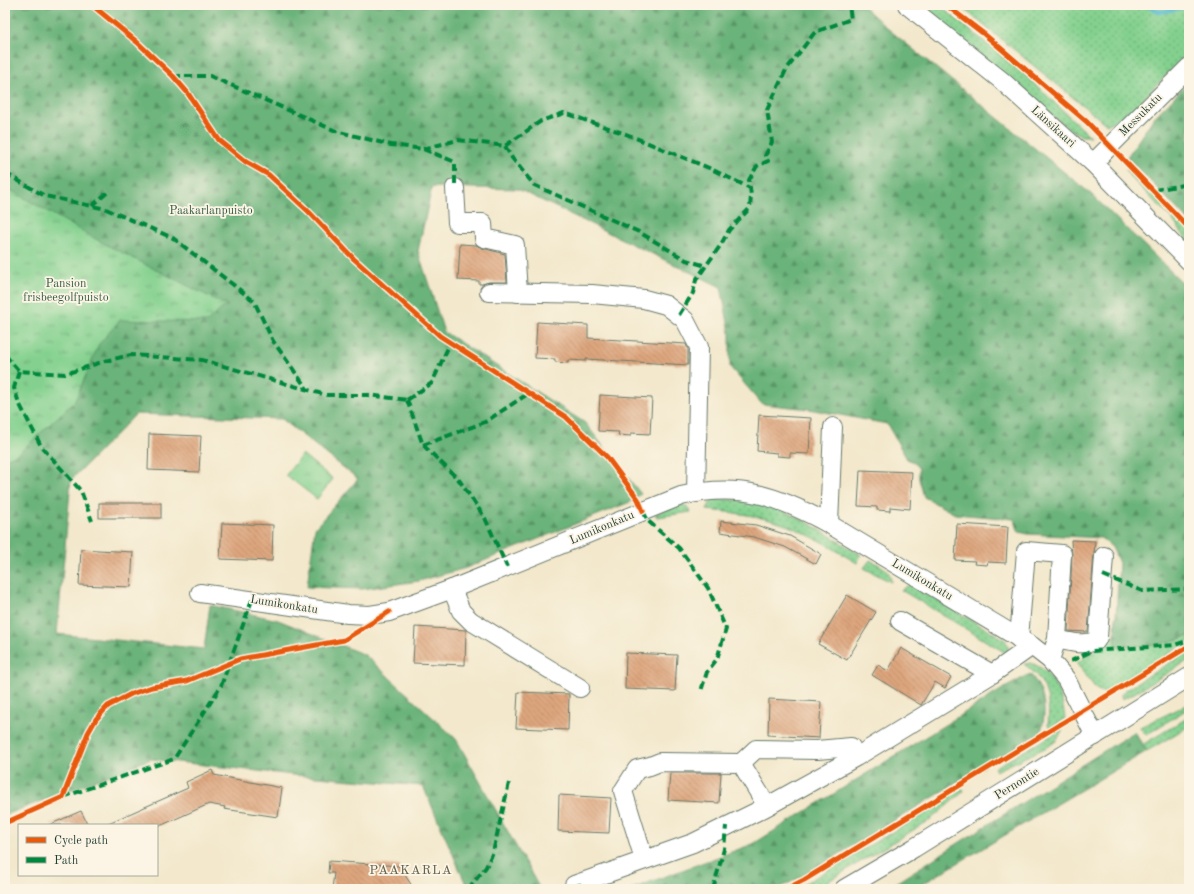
<svg xmlns="http://www.w3.org/2000/svg" width="1194" height="894" font-family="'Old Standard TT',serif">
  <defs>
    <pattern id="grass-dots" width="8" height="8" patternUnits="userSpaceOnUse"><rect width="8" height="8" fill="#84d18f"/><path d="M2 2h.1M6 6h.1" fill="none" stroke="#6bab76" stroke-width="1.8" stroke-linecap="round"/></pattern>
    <pattern id="forest-firs" width="22" height="20" patternUnits="userSpaceOnUse"><rect width="22" height="20" fill="#6bb37a"/><path d="M5 1l3.5 6h-7zM16 11l3.5 6h-7z" fill="#579365"/></pattern>
    <pattern id="park-tufts" width="24" height="20" patternUnits="userSpaceOnUse"><rect width="24" height="20" fill="#84d18f"/><path d="M3 7l-1-3M5 7V3M7 7l1-3M15 17l-1-3M17 17v-4M19 17l1-3" fill="none" stroke="#6bab76"/></pattern>
    <pattern id="building-back-hatch" width="6" height="6" patternUnits="userSpaceOnUse"><rect width="6" height="6" fill="#dea67e"/><path d="M-1 5l2 2M0 0l6 6M5-1l2 2" fill="none" stroke="#b38868"/></pattern>
  </defs>
  <rect width="100%" height="100%" fill="#fcf5e5"/>
  <filter id="ink" filterUnits="userSpaceOnUse"><feTurbulence type="fractalNoise" baseFrequency=".025" numOctaves="2"/><feDisplacementMap in="SourceGraphic" scale="8" xChannelSelector="R" yChannelSelector="G"/><feConvolveMatrix kernelMatrix="1 2 1 2 8 2 1 2 1" color-interpolation-filters="sRGB"/></filter>
  <filter id="wash" filterUnits="userSpaceOnUse"><feTurbulence type="fractalNoise" baseFrequency=".012" numOctaves="4" result="noise"/><feDisplacementMap in="SourceGraphic" scale="16" xChannelSelector="R" yChannelSelector="G"/><feGaussianBlur stdDeviation="0.9" result="paint"/><feColorMatrix in="noise" values="0 0 0 0 0 0 0 0 0 0 0 0 0 0 0 0 0 1.4 0 .05"/><feComposite in="paint" operator="in"/></filter>
  <g filter="url(#wash)">
    <rect width="100%" height="100%" fill="#f3e8cc"/>
    <g fill="url(#grass-dots)" stroke="#528762">
      <polygon points="921,5 939,5 1025,75 1090,136 1082,136 1068,128"/>
      <polygon points="959,5 1189,5 1189,52 1131,111 1107,125"/>
      <polygon points="1126,168 1189,231 1189,243 1172,219 1130,177"/>
      <path d="M717 499C732 500 748 500 763 504 798 513 831 537 861 555L857 563C840 553 824 542 806 534 776 518 741 513 707 510L710 503Z"/>
      <polygon points="681,504 686,506 691,512 657,517 655,514"/>
      <path d="M870 560C881 566 891 569 891 582L864 568Z"/>
      <polygon points="909,585 915,587 1005,640 1008,645 1008,652 1006,653 901,590"/>
      <polygon points="1115,636 1117,646 1156,645 1189,636 1189,641 1105,693 1096,689 1077,663"/>
      <polygon points="1189,651 1189,660 1131,695 1122,699 1121,695 1124,691"/>
      <path d="M1031 663C1053 670 1063 697 1065 719L1051 728 1048 725C1050 698 1047 681 1024 664Z"/>
      <polygon points="1189,704 1189,708 1146,735 1140,727"/>
      <polygon points="1189,717 1189,726 1147,751 1142,745"/>
      <polygon points="1063,729 1057,740 1049,746 996,771 994,768"/>
      <polygon points="962,788 964,791 930,820 815,889 796,889 921,815"/>
    </g>
    <g fill="url(#forest-firs)" stroke="#457857">
      <polygon points="5,5 862,5 887,28 1091,194 1189,289 1189,636 1156,645 1117,646 1115,636 1119,563 1112,547 1101,538 1028,534 1019,532 1014,519 955,514 924,497 919,479 919,469 914,462 907,459 887,424 809,409 762,404 730,367 730,333 721,287 518,189 432,187 418,251 444,332 585,423 641,494 630,502 466,568 419,581 362,589 307,587 315,528 358,479 282,419 136,414 71,480 57,634 204,649 210,605 278,620 365,655 456,739 540,889 468,889 423,786 293,775 151,759 5,815"/>
      <polygon points="1189,82 1189,221 1127,157 1155,116"/>
      <path d="M1030 674C1045 691 1047 710 1041 732L801 877 777 889H631L753 844 1001 690Z"/>
      <polygon points="1134,732 1147,751 914,889 886,889"/>
    </g>
    <g fill="url(#park-tufts)" stroke="#528762">
      <polygon points="12,191 103,243 226,305 207,322 120,320 99,344 75,401 18,454 5,459 5,193"/>
      <polygon points="302,454 333,479 317,499 286,475"/>
    </g>
    <g fill="none" stroke-linecap="round" stroke-linejoin="round">
      <polyline stroke="#4fb8cd" stroke-width="4.5" points="1146,5 1159,12 1189,6"/>
    </g>
    <g id="blocks">
      <g fill="url(#building-back-hatch)">
        <polygon points="460,244 476,245 482,248 505,254 507,282 489,282 482,284 479,284 479,281 458,280"/>
        <polygon points="537,322 588,325 588,338 686,344 688,349 688,365 586,359 586,361 568,360 568,363 555,362 555,359 535,358"/>
        <polygon points="600,395 652,398 650,434 631,433 631,436 618,435 619,432 598,431"/>
        <polygon points="759,415 811,418 809,454 790,453 790,457 777,456 777,453 757,451"/>
        <polygon points="149,434 201,436 199,472 148,470"/>
        <polygon points="860,470 912,472 910,509 890,507 890,511 877,510 877,507 858,506"/>
        <rect x="99" y="503" width="62" height="15"/>
        <polygon points="721,521 756,525 790,536 821,554 816,564 785,547 754,537 720,532"/>
        <polygon points="222,523 273,525 272,561 220,559"/>
        <polygon points="957,524 1008,527 1006,563 988,562 987,565 974,564 975,561 955,560"/>
        <polygon points="1071,540 1095,541 1088,632 1068,631 1072,555"/>
        <polygon points="81,549 133,552 131,587 79,585"/>
        <polygon points="847,595 876,612 847,660 818,644"/>
        <polygon points="415,627 466,630 465,665 413,663"/>
        <polygon points="901,648 951,677 945,688 935,682 921,705 872,675 878,665 888,671"/>
        <polygon points="626,653 677,655 675,691 625,689"/>
        <polygon points="518,692 569,694 568,730 516,728"/>
        <polygon points="769,699 821,702 819,738 768,735"/>
        <polygon points="212,770 214,775 282,788 278,817 224,809 225,807 209,804 162,825 104,825 188,788 186,782"/>
        <polygon points="670,773 721,773 719,803 668,800"/>
        <polygon points="559,795 611,798 609,833 558,831"/>
        <polygon points="81,811 88,825 49,825"/>
        <polygon points="329,861 399,866 414,889 332,889 334,873 328,873"/>
      </g>
    </g>
  </g>
  <g filter="url(#ink)">
    <use href="#blocks" fill-opacity="0" stroke="#697969" stroke-width="1"/>
    <g fill="none" stroke-linecap="round" stroke-linejoin="round">
      <g stroke="#697969" stroke-width="20">
        <g id="minor">
          <polyline points="907,5 1001,80 1093,163 1189,261"/>
          <polyline points="1093,163 1189,67"/>
          <polyline points="455,188 457,223 483,223 484,238 515,245 518,293"/>
          <polyline points="489,292 592,294 644,299 666,305 685,320 699,347 696,493"/>
          <polyline points="829,524 833,427"/>
          <polyline points="452,589 461,611 471,621 580,688"/>
          <path d="M200 593 348 614 370 615 389 612 452 589 681 496C740 482 778 496 829 524L1032 646 1050 660 1066 679 1095 736"/>
          <polyline points="900,621 992,674"/>
          <polyline points="1019,639 1026,551 1062,554 1057,639 1050,660"/>
          <path d="M1057 639C1070 642 1083 646 1096 641L1098 637 1104 556"/>
          <polyline points="741,763 767,806"/>
          <polyline points="644,859 623,791 637,769 650,766 660,762 741,763 756,749 817,750 851,747"/>
          <polyline points="574,885 693,843 764,808 856,757 992,674 1032,646"/>
          <polyline points="844,889 914,848 1189,677"/>
        </g>
      </g>
      <use href="#minor" stroke="#fff" stroke-width="18"/>
      <g stroke="#00873e" stroke-width="4" stroke-dasharray="8 4" stroke-linecap="butt">
        <polyline points="173,76 210,76 336,131 391,145 423,149 455,162 455,188"/>
        <polyline points="505,146 512,158 534,185 639,232 686,260 706,266"/>
        <polyline points="423,149 458,140 505,146 541,121 564,113 626,134 709,168 750,188"/>
        <polyline points="5,173 45,196 106,209 173,238 254,301 273,341 307,389"/>
        <polyline points="1154,190 1189,184"/>
        <polyline points="92,206 110,190"/>
        <polyline points="679,315 693,293 696,280 720,246 729,230 750,208 751,195 749,180 757,166 768,161 765,156 772,142 767,110 786,70 815,32 851,19 849,5"/>
        <polyline points="5,355 19,371 65,374 105,361 131,355 202,360 326,395 368,395 407,400"/>
        <polyline points="19,371 14,388 19,403 41,446 81,491 92,521"/>
        <polyline points="407,400 423,445 459,480 485,518 507,567"/>
        <polyline points="407,400 432,383 450,343"/>
        <polyline points="423,445 485,422 529,393"/>
        <polyline points="643,511 648,521 679,548 708,588 726,629 717,659 707,672 701,691"/>
        <polyline points="1103,575 1142,591 1189,589"/>
        <polyline points="1071,661 1092,651 1175,645 1189,640"/>
        <polyline points="63,797 174,759 221,686 252,600"/>
        <polyline points="579,883 580,889"/>
        <polyline points="468,889 486,867 493,852 509,783"/>
        <polyline points="571,889 574,885"/>
        <polyline points="713,889 724,849 726,826"/>
      </g>
      <g stroke="#fcf5e5" stroke-width="8">
        <g id="cycleway">
          <polyline points="92,5 137,42 173,76 187,92 219,140 246,162 269,175 309,212 354,259 440,336 566,417 607,457 638,499 643,511"/>
          <polyline points="946,5 984,34 1087,122 1189,228"/>
          <polyline points="5,823 63,797 88,733 96,719 108,706 131,694 152,687 187,681 240,659 344,640 389,612"/>
          <polyline points="786,889 804,880 1189,646"/>
        </g>
      </g>
      <use href="#cycleway" stroke="#e8590c" stroke-width="5"/>
    </g>
  </g>
  <g text-anchor="middle" dominant-baseline="central" stroke-width="3.5" stroke-linejoin="round" paint-order="stroke">
    <g font-size="12" fill="#1f3d34" stroke="#fcf5e5">
      <text transform="translate(1141 115) rotate(-45)">Messukatu</text>
      <text transform="translate(1053 127) rotate(42)">Länsikaari</text>
      <text transform="translate(602 528) rotate(-23)">Lumikonkatu</text>
      <text transform="translate(922 580) rotate(31)">Lumikonkatu</text>
      <text transform="translate(284 605) rotate(9)">Lumikonkatu</text>
      <text transform="translate(1017 784) rotate(-32)">Pernontie</text>
    </g>
    <g font-size="12" fill="#335b46" stroke="#fcf5e5">
      <text x="211" y="211">Paakarlanpuisto</text>
      <text x="66" y="284">Pansion<tspan x="66" dy="14">frisbeegolfpuisto</tspan></text>
    </g>
    <g font-size="13" letter-spacing="1" fill="#62624e" stroke="#fcf5e5">
      <text x="411" y="870">PAAKARLA</text>
    </g>
  </g>
  <rect width="1194" height="894" fill="none" stroke="#fcf5e5" stroke-width="20"/>
  <rect x="18" y="824" width="140" height="52" fill="#fcf5e5" stroke="#a4ab9e"/>
  <rect x="26" y="837" width="20" height="6" fill="#e8590c" stroke="#a4ab9e"/>
  <text x="54" y="844" font-size="12" fill="#1f3d34">Cycle path</text>
  <rect x="26" y="857" width="20" height="6" fill="#00873e" stroke="#a4ab9e"/>
  <text x="54" y="864" font-size="12" fill="#1f3d34">Path</text>
</svg>
